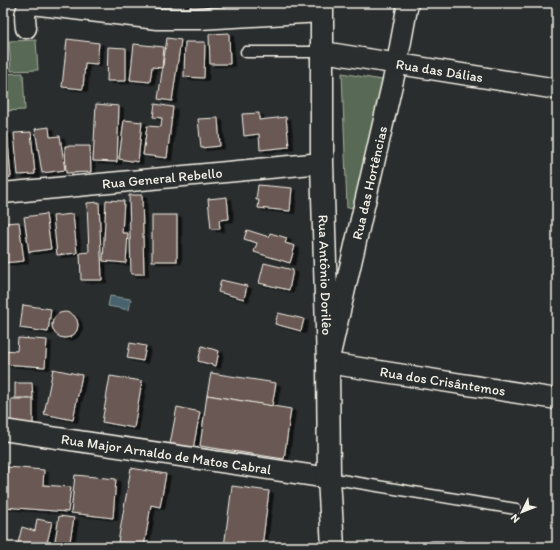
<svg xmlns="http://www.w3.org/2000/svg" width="560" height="550" font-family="Itim,sans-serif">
  <defs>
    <filter id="shadow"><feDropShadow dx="4.5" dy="2.5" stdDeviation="0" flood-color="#0009"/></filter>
  </defs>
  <rect width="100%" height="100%" fill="#2a2d2e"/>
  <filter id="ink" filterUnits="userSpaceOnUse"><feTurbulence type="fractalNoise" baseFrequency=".025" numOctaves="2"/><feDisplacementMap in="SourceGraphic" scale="8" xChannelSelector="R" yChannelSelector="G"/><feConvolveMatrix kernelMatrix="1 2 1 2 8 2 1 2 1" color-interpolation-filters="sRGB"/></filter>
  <g filter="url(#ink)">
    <g fill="#596b55" stroke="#a6ae9e">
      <polygon points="36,40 38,70 11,71 9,41"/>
      <polygon points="23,73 25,110 3,111 3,74"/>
      <polygon points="342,73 387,81 365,205 347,208"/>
    </g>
    <polygon fill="#49646e" stroke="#8d9c9f" points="110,296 131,299 129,310 108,306"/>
    <g fill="#695852" stroke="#f4f1e8" filter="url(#shadow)">
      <polygon points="161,3 186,3 186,5 161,6"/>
      <polygon points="190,3 236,3 236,4 191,8"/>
      <polygon points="243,3 292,3 243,5"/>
      <polygon points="229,33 230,64 210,64 209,34"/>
      <polygon points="167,38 181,40 172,101 158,99"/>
      <polygon points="67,39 99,43 97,64 85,63 83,89 62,87"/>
      <polygon points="185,42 205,42 204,78 184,77"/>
      <polygon points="134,44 164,47 162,68 152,67 150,82 130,80"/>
      <polygon points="108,47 126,48 126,81 107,81"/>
      <polygon points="96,104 119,106 117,162 93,161"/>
      <polygon points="155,104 173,107 167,158 143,155 147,126 161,127 162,118 153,117"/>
      <polygon points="259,113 259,120 286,117 289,147 260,150 259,134 244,136 242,114"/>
      <polygon points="218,118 220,146 201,148 198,119"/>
      <polygon points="124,120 142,122 138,162 119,159"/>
      <polygon points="49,127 50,137 60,136 65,170 42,173 35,129"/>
      <polygon points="7,131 11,177 3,178 3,132"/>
      <polygon points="31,132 35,174 18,175 14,133"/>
      <polygon points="65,146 90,146 91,172 66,173"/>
      <polygon points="258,185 292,188 290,211 258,208 259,200 256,200"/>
      <polygon points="129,195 142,195 144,274 131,274"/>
      <polygon points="227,197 229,219 219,220 220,229 211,229 208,199"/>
      <polygon points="106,200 124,201 122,233 128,233 126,263 103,261"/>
      <polygon points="99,202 102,280 81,280 80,253 89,252 87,203"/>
      <polygon points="46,214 51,249 29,252 24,217"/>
      <polygon points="73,214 77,253 57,255 53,216"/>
      <rect x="152" y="215" width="25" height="46"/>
      <polygon points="19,222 24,261 3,263 3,223"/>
      <polygon points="247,230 269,237 270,233 287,238 285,243 295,246 290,263 254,252 257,243 244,239"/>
      <polygon points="264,263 293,270 289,290 259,283"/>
      <polygon points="221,280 247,286 244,299 218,292"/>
      <polygon points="23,305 51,309 48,332 20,328"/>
      <circle cx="65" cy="325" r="13"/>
      <polygon points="278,313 304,319 301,331 275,324"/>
      <polygon points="18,338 47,340 45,367 3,364 3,350 17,351"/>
      <polygon points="130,343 146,346 143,361 127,358"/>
      <polygon points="202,346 219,351 216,366 198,361"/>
      <polygon points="53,369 82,375 73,420 44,414"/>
      <polygon points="211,373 276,383 272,406 207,395"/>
      <polygon points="110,376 142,381 134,428 102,422"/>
      <polygon points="15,383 32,383 33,398 15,398"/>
      <polygon points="207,395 291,409 284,459 200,446"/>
      <rect x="11" y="399" width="22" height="25"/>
      <polygon points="177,407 200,412 193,449 170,444"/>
      <polygon points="7,467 44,470 43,485 71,487 68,512 3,507"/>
      <polygon points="131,468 166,474 160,507 151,505 144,547 118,542"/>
      <polygon points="75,475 116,479 113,518 71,513"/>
      <polygon points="232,486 269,491 262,547 224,547"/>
      <polygon points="59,516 74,518 69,547 54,547"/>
      <polygon points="37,519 52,522 46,547 17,547 22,527 35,531"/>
    </g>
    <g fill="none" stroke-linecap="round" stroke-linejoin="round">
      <g stroke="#f4f1e8" stroke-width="13">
        <g id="lane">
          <polyline points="246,52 323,52"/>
          <polyline points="329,478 516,509"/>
          <polyline points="432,547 462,547"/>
        </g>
      </g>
      <g stroke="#f4f1e8" stroke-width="23">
        <g id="street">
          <path id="s1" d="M408 3 397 63 328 363 557 399"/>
          <path d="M26 28C25 19 23 10 32 4L157 19H199L322 12"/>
          <path id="s2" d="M323 52 557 89"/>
          <path id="s3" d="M3 193 322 163"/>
          <path id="s4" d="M3 430 329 478"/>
        </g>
      </g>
      <g stroke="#f4f1e8" stroke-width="25">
        <g id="secondary">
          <path id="s5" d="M322 3V163L328 363 329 478 333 547"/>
        </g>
      </g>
      <use href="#lane" stroke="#2a2d2e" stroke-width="10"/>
      <use href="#street" stroke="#2a2d2e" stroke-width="20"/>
      <use href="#secondary" stroke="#2a2d2e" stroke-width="22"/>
    </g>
  </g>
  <g text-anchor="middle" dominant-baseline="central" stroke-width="3" stroke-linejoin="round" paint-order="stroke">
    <g font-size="14" fill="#f4f1e8" stroke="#2a2d2e">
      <text stroke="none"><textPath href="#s2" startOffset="118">Rua das Dálias</textPath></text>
      <text stroke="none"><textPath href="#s3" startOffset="160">Rua General Rebello</textPath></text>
      <text transform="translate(370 183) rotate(-77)">Rua das Hortências</text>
      <text stroke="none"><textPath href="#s5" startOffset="272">Rua Antônio Dorilêo</textPath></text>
      <text stroke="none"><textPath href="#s1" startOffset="485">Rua dos Crisântemos</textPath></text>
      <text stroke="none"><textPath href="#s4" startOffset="165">Rua Major Arnaldo de Matos Cabral</textPath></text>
    </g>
  </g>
  <rect width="560" height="550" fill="none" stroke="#2a2d2e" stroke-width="16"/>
  <rect x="8" y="8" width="544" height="534" fill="none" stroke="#f4f1e8" stroke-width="1.5" filter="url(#ink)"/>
  <g transform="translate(522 512) rotate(227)" stroke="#2a2d2e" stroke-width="3" paint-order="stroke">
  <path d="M0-3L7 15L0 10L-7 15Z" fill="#f4f1e8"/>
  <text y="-6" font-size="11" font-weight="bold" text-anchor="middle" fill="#f4f1e8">N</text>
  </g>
</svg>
